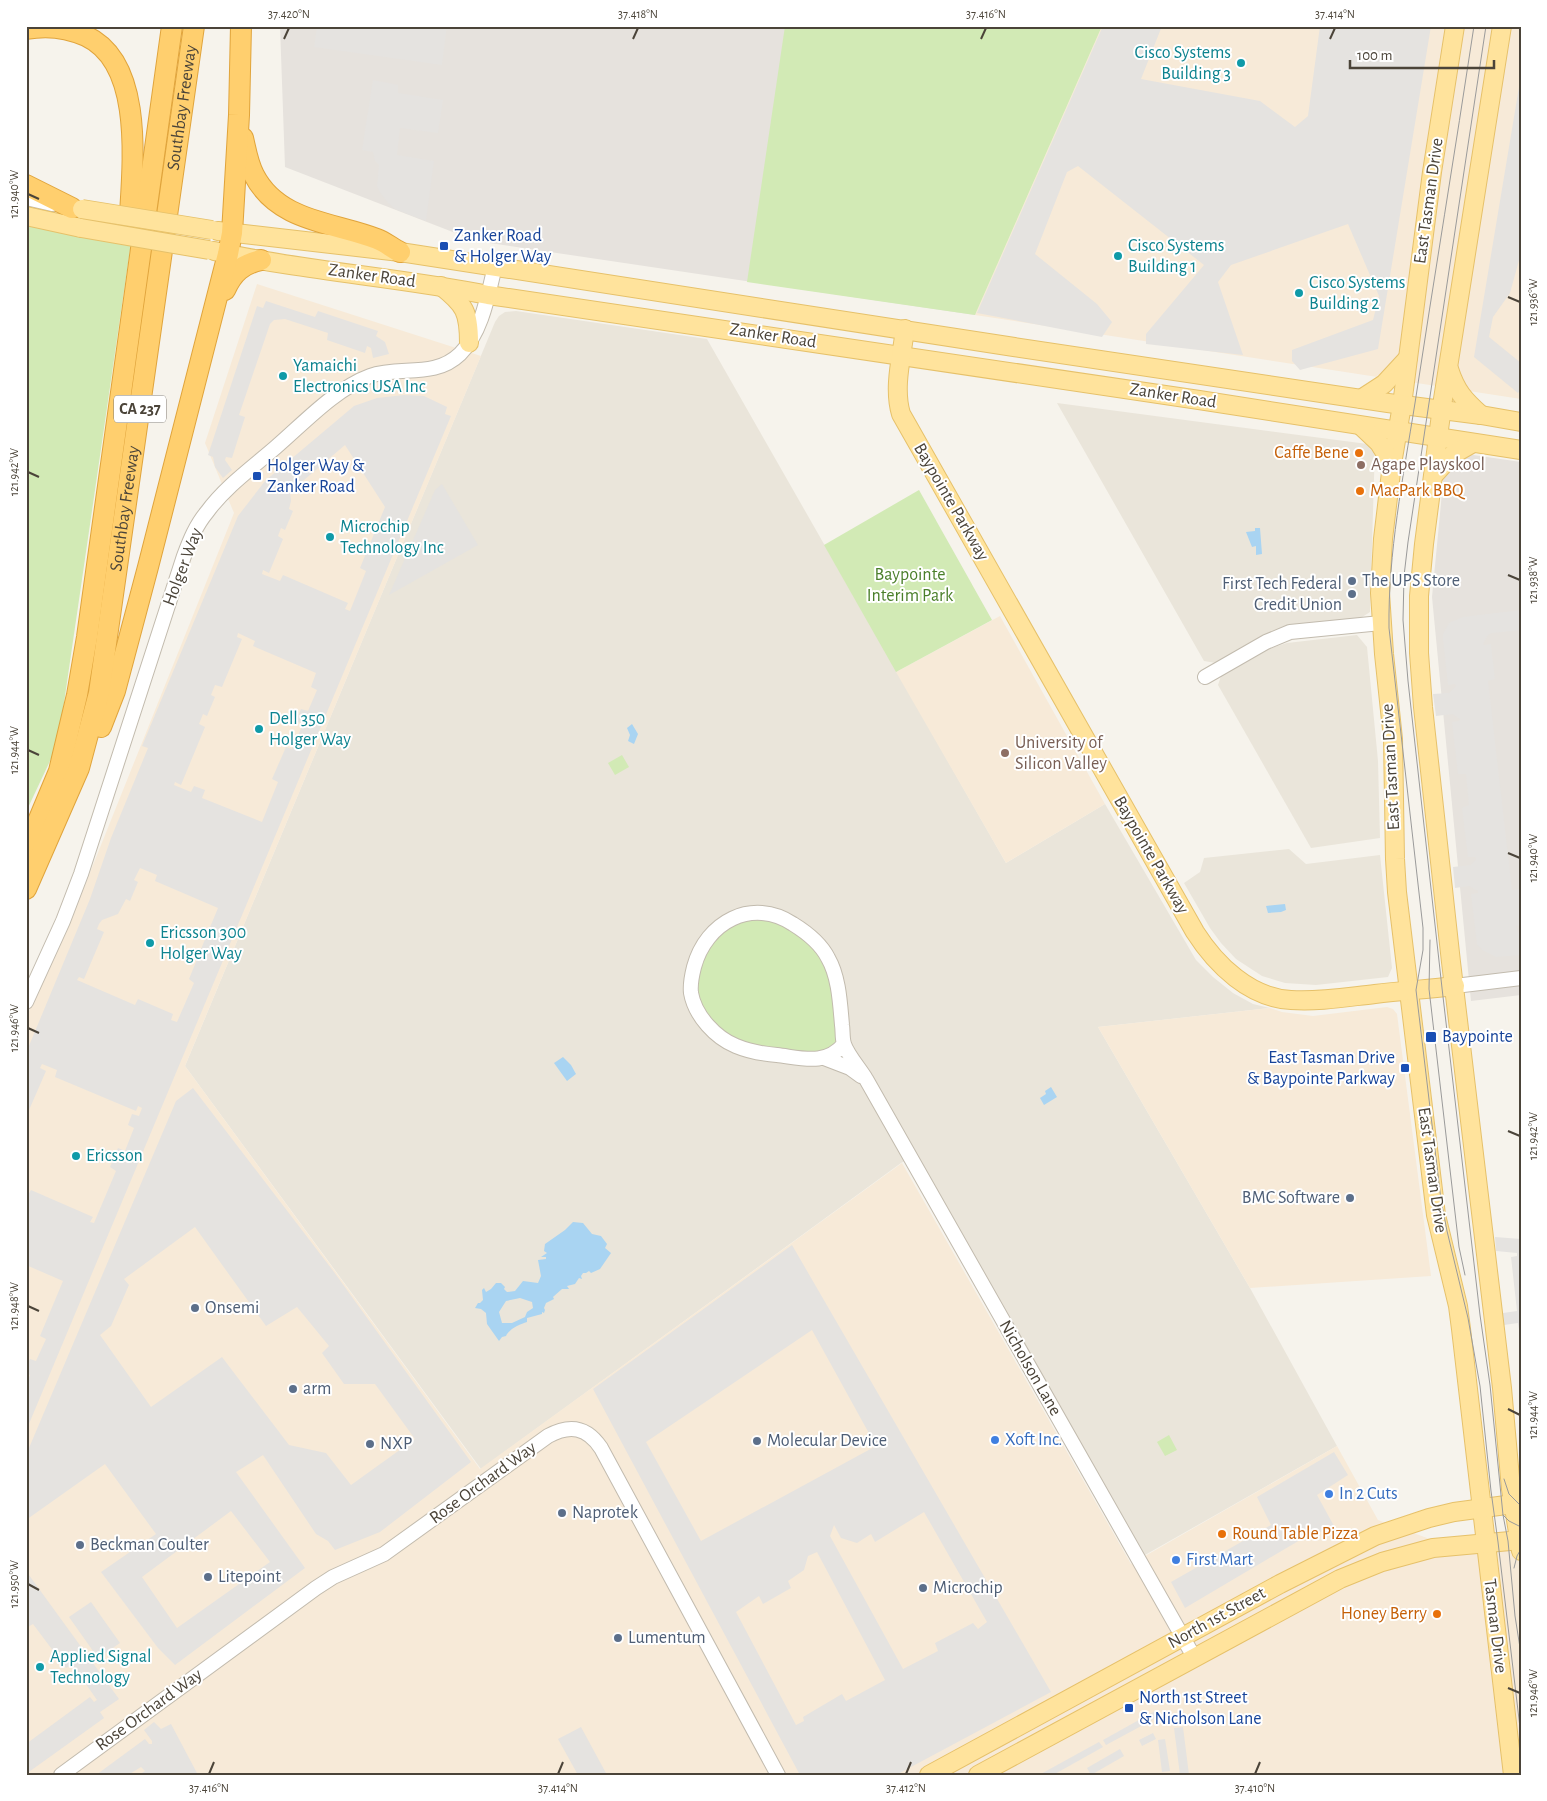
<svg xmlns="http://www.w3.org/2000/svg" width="1547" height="1801" font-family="'Alegreya Sans',sans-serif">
  <rect width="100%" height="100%" fill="#f6f3ec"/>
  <g fill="#eae5da">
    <polygon points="516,311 707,339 1006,863 1105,804 1196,960 1213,977 1233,993 1253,1004 1270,1008 1098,1027 1250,1288 1337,1446 1145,1555 916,1155 901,1163 481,1469 185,1066 495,322 499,316 505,312"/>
    <polygon points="1057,403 1375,445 1370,612 1359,619 1294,626 1266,634 1216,663 1204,661"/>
    <polygon points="1357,635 1367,647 1378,761 1380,838 1311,848 1218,685 1221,676 1271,648 1287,643"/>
    <polygon points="1289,849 1306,864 1380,855 1392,968 1388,977 1316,985 1285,983 1262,976 1236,959 1221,943 1210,928 1184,883 1200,872 1204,858"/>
  </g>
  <g fill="#f7ead8">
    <polygon points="1102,26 1521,26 1521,399 975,315"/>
    <polygon points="257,284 481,356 185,1066 480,1469 902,1163 1131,1564 1337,1446 1378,1520 1468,1553 1521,1547 1521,1775 26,1775 26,1018 77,905 234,513 205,443"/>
    <polygon points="1000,616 1105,804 1006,863 896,672"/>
    <polygon points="1387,1007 1393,1009 1397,1014 1431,1276 1250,1288 1098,1027 1270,1008 1282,1012 1313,1016"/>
  </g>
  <g fill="#e6e2dd">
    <polygon points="280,26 1038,26 975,315 476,241 285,167"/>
    <polygon points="1446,451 1521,462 1521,995 1471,1001 1432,597"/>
  </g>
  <g fill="#d2eab5">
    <polygon points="785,26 1102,26 975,315 747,282"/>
    <polygon points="26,224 131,243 58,744 26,812"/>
    <polygon points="919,490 992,620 896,672 824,545"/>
    <polygon points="622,755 629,767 615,775 608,763"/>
    <polygon points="762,915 805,935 825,959 839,1024 837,1047 811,1055 737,1042 712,1025 695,992 701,955 721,930"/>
    <polygon points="1169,1435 1177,1450 1165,1456 1157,1442"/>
  </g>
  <g fill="#e5e3e0" fill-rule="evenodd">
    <polygon points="317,26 447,26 442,65 314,47"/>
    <polygon points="1103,26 1162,26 1141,79 1260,101 1295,127 1308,116 1320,26 1431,26 1378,349 1300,370 1292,361 1292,350 1373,320 1379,296 1348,224 1231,265 1218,282 1243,355 1146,344 1146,334 1204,265 1078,166 1067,172 1035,254 1097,304 1112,322 1102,337 977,313"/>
    <polygon points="1521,75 1521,253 1510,293 1493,317 1489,337 1521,363 1521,389 1518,393 1474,357"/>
    <polygon points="373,80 398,85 398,93 443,100 438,133 400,128 397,155 434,161 426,221 395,209 388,203 379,191 377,186 379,165 375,161 373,152 362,150"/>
    <polygon points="266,301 315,317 318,311 378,331 376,336 385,342 389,354 373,358 371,348 367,346 365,353 327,340 328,333 285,319 274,320 270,324 239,415 245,417 232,458 226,457 225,460 232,470 223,478 215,467 213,457 208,455 257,306 263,308"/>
    <path d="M404 395 424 396 447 407 445 414 451 416 26 1431V1385L30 1375 26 1373V1367L30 1359 36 1361 46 1339 40 1336 63 1281 26 1265V1196L28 1195 31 1190 93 1217 90 1222 94 1223 116 1171 110 1167 118 1148 125 1151 134 1128 128 1125 132 1114 139 1116 142 1108 138 1106 136 1111 55 1077 57 1070 42 1064 40 1068 46 1071 26 1117V1053L90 899 111 838 148 748 142 746 238 516 265 481 354 406 377 398ZM345 445 385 507 360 568 366 571 350 611 345 609 348 603 283 575 280 581 262 574 263 570 269 573 283 539 278 536 281 528 285 530 293 511 289 509 291 501 290 492ZM238 633 255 641 253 646 316 673 311 687 317 690 308 711 301 709 296 721 303 724 292 749 286 747 272 779 278 782 262 822 202 798 205 790 194 786 191 792 174 785 175 782 181 785 205 727 199 724 203 714 207 716 215 697 211 695 215 685 222 687 242 639 237 637ZM140 868 157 875 155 881 218 908 201 949 207 952 204 959 198 957 189 979 194 983 177 1022 171 1020 173 1014 138 999 135 1005 77 980 79 977 84 979 104 932 97 929 99 924 102 920 118 914 126 899 130 901 138 882 134 880Z"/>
    <polygon points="442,484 478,545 389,595 435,490"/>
    <polygon points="1521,610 1521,630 1492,633 1488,635 1483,644 1484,645 1491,644 1495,679 1488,681 1512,890 1520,889 1521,900 1521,925 1516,926 1518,932 1521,934 1521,955 1496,957 1482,950 1477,944 1471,894 1478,893 1478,891 1469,886 1455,888 1453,867 1471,865 1476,859 1475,857 1468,857 1462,808 1469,805 1466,774 1458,774 1452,722 1459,721 1460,719 1452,714 1436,716 1433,694 1449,693 1456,686 1455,684 1448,685 1443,639 1443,634 1449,623 1463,617"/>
    <path d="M193 1088 334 1272 471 1462 380 1532 335 1550 328 1541 316 1534 263 1455 236 1472 305 1568 175 1665 158 1648 101 1572 156 1534 105 1464 26 1520V1455L176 1101ZM195 1227 266 1326 297 1307 329 1346 322 1353 344 1384H375L415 1439 351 1485 326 1453 289 1445 222 1357 151 1407 100 1335 111 1326 129 1285 124 1279ZM231 1511 270 1562 177 1628 142 1577Z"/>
    <polygon points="1495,1237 1521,1239 1521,1342 1518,1323 1504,1325 1503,1313 1517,1311 1511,1257 1517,1256 1517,1253 1496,1251"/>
    <path d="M792 1245 1051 1692 896 1775H800L593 1389ZM812 1330 876 1446 701 1541 646 1442ZM924 1512 987 1622 978 1629 973 1623 935 1643 938 1651 903 1669 830 1536 834 1525 841 1538 857 1543 871 1534 875 1542ZM817 1552 885 1680 846 1701 842 1694 803 1717 804 1721 796 1725 736 1612 759 1596 763 1604 791 1588 788 1581 804 1570 808 1556Z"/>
    <polygon points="1334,1452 1348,1475 1317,1495 1334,1526 1325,1531 1312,1533 1185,1608 1171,1582 1271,1525 1257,1497"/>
    <polygon points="26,1571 119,1699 100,1712 104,1718 26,1774 26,1744 90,1697 94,1702 97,1700 72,1664 66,1668 33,1624 26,1628"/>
    <polygon points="91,1602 120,1643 98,1658 69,1617"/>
    <polygon points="1155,1711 1158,1717 1106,1745 1103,1740"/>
    <polygon points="154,1722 161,1729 171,1724 198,1775 139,1775 145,1771 141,1767 128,1775 96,1775 145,1739 149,1744 152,1744 152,1741 144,1730"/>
    <polygon points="581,1727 607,1775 578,1775 558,1739"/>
    <polygon points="1183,1727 1189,1775 1180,1775 1174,1728"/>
    <polygon points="1153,1733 1156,1739 1142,1746 1139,1740"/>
    <polygon points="1165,1739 1170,1771 1162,1772 1158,1740"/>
    <polygon points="1099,1742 1103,1747 1053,1775 1039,1775"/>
    <polygon points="1120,1749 1124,1756 1091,1775 1087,1768"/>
  </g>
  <g fill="#a9d4f2" fill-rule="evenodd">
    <polygon points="1255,528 1260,528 1262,554 1256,555 1256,546 1252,547 1246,532 1255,531"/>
    <polygon points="632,724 638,734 634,744 628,741 630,735 627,728"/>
    <polygon points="1285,904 1286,910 1281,912 1268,913 1266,906"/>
    <polygon points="563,1057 571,1065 576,1074 567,1081 554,1063"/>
    <polygon points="1051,1087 1057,1097 1044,1105 1040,1098 1046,1094 1045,1091"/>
    <path d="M573 1222 583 1223 592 1234 601 1236 607 1244 605 1248 611 1253 600 1269 591 1273 589 1271 586 1273H583L581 1276 582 1279 579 1278 575 1284 567 1286 569 1289H562L553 1297 554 1299 546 1303 544 1308 545 1310 544 1313 542 1312V1314L527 1318V1322C520 1324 509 1329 506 1336L502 1337 499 1341 487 1324 486 1313 481 1309 475 1308 478 1303H480L483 1300 482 1290 484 1288 486 1292 491 1289 496 1283H501L505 1287 504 1289 507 1292 515 1291 523 1281 538 1283 541 1276 538 1260 546 1259V1257H541L547 1253 544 1251 545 1244 565 1230ZM520 1298 532 1302 533 1308 527 1312 525 1317 512 1323H502L499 1312 506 1301Z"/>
  </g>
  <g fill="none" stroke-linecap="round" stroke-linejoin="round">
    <g stroke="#c2bbae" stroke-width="16">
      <g id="minor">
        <polyline points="26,198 52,204"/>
        <polyline points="1205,677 1266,642 1290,632 1381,623"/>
        <polyline points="1455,986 1521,978"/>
        <path d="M26 1002 63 921 81 874 184 556C190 540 196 525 207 512 225 487 253 467 276 447 304 423 335 389 370 376 400 365 434 379 460 354 482 332 488 295 495 266"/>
        <path d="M844 1044C826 1066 802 1058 777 1055 764 1054 748 1051 736 1046 716 1038 695 1016 691 993 690 985 692 975 694 967 706 922 752 897 793 924 806 932 821 944 828 958 839 977 840 1003 842 1025 843 1031 842 1038 844 1044 847 1054 860 1069 866 1079L1194 1657"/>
        <polyline points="824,1058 850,1068 861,1076"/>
        <path d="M61 1775 316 1588 333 1577 384 1554 548 1436C570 1424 587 1427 601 1448L778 1775"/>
      </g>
    </g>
    <g stroke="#e6c16a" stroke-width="20">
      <g id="major">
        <polyline points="1455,26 1432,172 1402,405 1392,464 1383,539 1380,593 1384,654 1393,739 1395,859 1397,892 1436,1215 1458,1306 1461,1329 1513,1775"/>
        <polyline points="1502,26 1443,399 1424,544 1419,596 1419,653 1423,707 1451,962 1502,1388 1511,1489 1521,1551"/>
        <polyline points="26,216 81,228"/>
        <polyline points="218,231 400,252 1014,347 1388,403 1481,415 1521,422"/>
        <path d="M214 251C304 271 397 277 488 295L1199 400 1521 450"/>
        <path d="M441 286C465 305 469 312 469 343"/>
        <path d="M905 329C902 356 893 387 901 414L1195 932C1216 965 1250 998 1291 1000 1319 1002 1347 997 1375 994 1401 991 1428 989 1455 986"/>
        <path d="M1449 369C1456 391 1464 400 1481 415"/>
        <polyline points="1361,399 1384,384 1408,358"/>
        <polyline points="1361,426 1379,443 1392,464"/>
        <polyline points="1434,475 1452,455 1473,443"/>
        <polyline points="929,1775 1280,1584 1375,1536 1429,1518 1454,1512 1521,1503"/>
        <polyline points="978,1775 1340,1579 1382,1562 1433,1548 1521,1540"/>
      </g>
    </g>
    <g stroke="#e0a43c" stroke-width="22">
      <g id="highway">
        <path d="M26 29C47 25 66 27 86 36 148 65 131 177 129 233"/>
        <path d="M243 138C246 151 248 164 254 175 278 222 333 222 377 239 385 242 392 248 400 252"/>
        <polyline points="26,185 72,208"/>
        <path d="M225 290C233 272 243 264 261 260"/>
        <polyline points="101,727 115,691 148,567 228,254 232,233 239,115 241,26"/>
        <polyline points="26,850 59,771 77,695 87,637 172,26"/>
        <path id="s1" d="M26 889 79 768 99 693 194 26"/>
      </g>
    </g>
    <use href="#minor" stroke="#fff" stroke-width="14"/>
    <use href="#major" stroke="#ffe39c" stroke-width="18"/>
    <use href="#highway" stroke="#ffcf6e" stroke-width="20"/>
    <g stroke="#9a9a9a" stroke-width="1">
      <path d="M1474 26C1455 152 1434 278 1415 403 1403 478 1388 553 1389 628L1423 928V950L1416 990 1441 1200 1447 1231 1468 1318 1480 1386 1491 1491 1498 1542 1521 1736"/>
      <polyline points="1486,26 1408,542 1404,576 1403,620 1408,681 1442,988 1480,1315 1490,1385 1503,1515 1508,1541 1515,1616 1521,1654"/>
      <polyline points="1430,940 1429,989 1459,1247 1465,1275"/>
      <polyline points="1504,1479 1509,1494 1521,1506"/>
      <polyline points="1503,1515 1509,1521 1521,1527"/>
      <polyline points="1514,1568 1517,1556 1521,1549"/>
    </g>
    <g stroke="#e6c16a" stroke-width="20" stroke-linecap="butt">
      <g id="major-bridge">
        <polyline points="82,209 212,230"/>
        <polyline points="81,228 209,250"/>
      </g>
    </g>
    <use href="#major-bridge" stroke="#ffe39c" stroke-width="18"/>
  </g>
  <path fill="none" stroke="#4b4439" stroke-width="2" d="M284 39 289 28M633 39 638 28M981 39 986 28M1330 39 1335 28M28 194 39 199M1508 297 1520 302M28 472 39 477M1508 575 1520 580M28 750 39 755M1508 853 1520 858M28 1028 39 1033M1508 1131 1520 1136M28 1306 39 1311M1508 1409 1520 1415M28 1584 39 1590M1508 1688 1520 1693M209 1774 214 1762M558 1774 563 1762M906 1774 911 1762M1255 1774 1260 1762"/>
  <g fill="#0f9aa8" stroke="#fff" stroke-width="2">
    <circle cx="1241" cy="63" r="5"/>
    <circle cx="1118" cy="256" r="5"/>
    <circle cx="1299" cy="293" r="5"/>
    <circle cx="283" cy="376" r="5"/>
    <circle cx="330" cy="537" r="5"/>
    <circle cx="259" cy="729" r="5"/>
    <circle cx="150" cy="943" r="5"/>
    <circle cx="76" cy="1156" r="5"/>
    <circle cx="40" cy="1667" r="5"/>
  </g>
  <g fill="#1a4fb4" stroke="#fff" stroke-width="2">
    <rect x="439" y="241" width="10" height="10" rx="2.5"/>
    <rect x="252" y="471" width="10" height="10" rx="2.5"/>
    <rect x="1425" y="1031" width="12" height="12" rx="2.5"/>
    <rect x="1400" y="1063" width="10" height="10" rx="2.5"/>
    <rect x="1124" y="1703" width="10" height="10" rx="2.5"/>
  </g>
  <g fill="#e8710a" stroke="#fff" stroke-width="2">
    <circle cx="1359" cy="453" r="5"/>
    <circle cx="1360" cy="491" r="5"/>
    <circle cx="1222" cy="1534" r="5"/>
    <circle cx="1437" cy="1614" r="5"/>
  </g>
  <g fill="#8d6e63" stroke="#fff" stroke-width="2">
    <circle cx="1361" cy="465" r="5"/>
    <circle cx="1005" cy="753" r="5"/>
  </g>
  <g fill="#5c6f8a" stroke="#fff" stroke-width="2">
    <circle cx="1352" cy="581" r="5"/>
    <circle cx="1352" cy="594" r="5"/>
    <circle cx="1350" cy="1198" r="5"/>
    <circle cx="195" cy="1308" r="5"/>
    <circle cx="293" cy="1389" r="5"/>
    <circle cx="757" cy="1441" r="5"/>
    <circle cx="370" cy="1444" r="5"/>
    <circle cx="562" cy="1513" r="5"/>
    <circle cx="80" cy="1545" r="5"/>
    <circle cx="208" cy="1577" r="5"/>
    <circle cx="923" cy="1588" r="5"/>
    <circle cx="618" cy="1638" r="5"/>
  </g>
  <g fill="#3f7fe0" stroke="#fff" stroke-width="2">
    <circle cx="995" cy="1440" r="5"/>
    <circle cx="1329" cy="1494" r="5"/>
    <circle cx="1176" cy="1560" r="5"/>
  </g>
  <g text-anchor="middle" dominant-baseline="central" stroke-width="4" stroke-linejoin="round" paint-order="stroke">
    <rect fill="#fff" stroke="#817c74" stroke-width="1" x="114" y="395.5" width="52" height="27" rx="4"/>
    <g font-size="16" font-weight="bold" fill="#4b4439">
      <text x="140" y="409">CA 237</text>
    </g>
    <g font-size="18" fill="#0d838f" stroke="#fff" text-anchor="start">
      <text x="1231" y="53" text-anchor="end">Cisco Systems<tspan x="1231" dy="21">Building 3</tspan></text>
      <text x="1128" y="246">Cisco Systems<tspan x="1128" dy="21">Building 1</tspan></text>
      <text x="1309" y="283">Cisco Systems<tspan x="1309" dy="21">Building 2</tspan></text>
      <text x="293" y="366">Yamaichi<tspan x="293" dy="21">Electronics USA Inc</tspan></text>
      <text x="340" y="527">Microchip<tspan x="340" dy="21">Technology Inc</tspan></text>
      <text x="269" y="719">Dell 350<tspan x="269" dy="21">Holger Way</tspan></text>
      <text x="160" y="933">Ericsson 300<tspan x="160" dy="21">Holger Way</tspan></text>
      <text x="86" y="1156">Ericsson</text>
      <text x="50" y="1657">Applied Signal<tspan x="50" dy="21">Technology</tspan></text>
    </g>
    <g font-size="18" fill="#4b4439" stroke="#fff">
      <text stroke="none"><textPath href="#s1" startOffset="801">Southbay Freeway</textPath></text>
      <text transform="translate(1429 201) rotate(-82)">East Tasman Drive</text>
      <text transform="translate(372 276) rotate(8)">Zanker Road</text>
      <text transform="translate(773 336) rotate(9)">Zanker Road</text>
      <text transform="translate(1173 396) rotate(9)">Zanker Road</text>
      <text transform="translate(951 502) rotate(60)">Baypointe Parkway</text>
      <text stroke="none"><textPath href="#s1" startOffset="396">Southbay Freeway</textPath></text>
      <text transform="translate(183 567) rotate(-69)">Holger Way</text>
      <text transform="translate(1391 767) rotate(-93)">East Tasman Drive</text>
      <text transform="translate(1151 855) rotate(60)">Baypointe Parkway</text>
      <text transform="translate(1432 1170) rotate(82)">East Tasman Drive</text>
      <text transform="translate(1030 1368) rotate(60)">Nicholson Lane</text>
      <text transform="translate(483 1483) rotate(-36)">Rose Orchard Way</text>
      <text transform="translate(1217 1618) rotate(-29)">North 1st Street</text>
      <text transform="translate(1495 1626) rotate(83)">Tasman Drive</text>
      <text transform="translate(149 1710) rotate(-36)">Rose Orchard Way</text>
    </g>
    <g font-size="18" fill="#164399" stroke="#fff" text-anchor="start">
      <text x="454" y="236">Zanker Road<tspan x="454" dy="21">&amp; Holger Way</tspan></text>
      <text x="267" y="466">Holger Way &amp;<tspan x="267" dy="21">Zanker Road</tspan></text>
      <text x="1442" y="1037">Baypointe</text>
      <text x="1395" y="1058" text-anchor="end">East Tasman Drive<tspan x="1395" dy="21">&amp; Baypointe Parkway</tspan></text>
      <text x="1139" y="1698">North 1st Street<tspan x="1139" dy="21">&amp; Nicholson Lane</tspan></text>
    </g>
    <g font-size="18" fill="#c56008" stroke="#fff" text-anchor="end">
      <text x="1349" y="453">Caffe Bene</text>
      <text x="1370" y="491" text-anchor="start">MacPark BBQ</text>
      <text x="1232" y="1534" text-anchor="start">Round Table Pizza</text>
      <text x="1427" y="1614">Honey Berry</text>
    </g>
    <g font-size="18" fill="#785e54" stroke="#fff" text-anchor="start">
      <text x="1371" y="465">Agape Playskool</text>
      <text x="1015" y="743">University of<tspan x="1015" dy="21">Silicon Valley</tspan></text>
    </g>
    <g font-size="18" fill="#4a7f2a" stroke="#fff">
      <text x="910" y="575">Baypointe<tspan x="910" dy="21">Interim Park</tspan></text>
    </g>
    <g font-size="18" fill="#4e5e75" stroke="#fff" text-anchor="start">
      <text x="1362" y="581">The UPS Store</text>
      <text x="1342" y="584" text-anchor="end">First Tech Federal<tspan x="1342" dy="21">Credit Union</tspan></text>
      <text x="1340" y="1198" text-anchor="end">BMC Software</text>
      <text x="205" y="1308">Onsemi</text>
      <text x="303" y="1389">arm</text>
      <text x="767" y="1441">Molecular Device</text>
      <text x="380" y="1444">NXP</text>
      <text x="572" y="1513">Naprotek</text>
      <text x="90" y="1545">Beckman Coulter</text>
      <text x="218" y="1577">Litepoint</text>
      <text x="933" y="1588">Microchip</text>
      <text x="628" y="1638">Lumentum</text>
    </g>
    <g font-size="18" fill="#366cbe" stroke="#fff" text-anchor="start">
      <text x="1005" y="1440">Xoft Inc.</text>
      <text x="1339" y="1494">In 2 Cuts</text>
      <text x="1186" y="1560">First Mart</text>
    </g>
  </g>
  <rect width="1547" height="1801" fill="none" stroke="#ffffff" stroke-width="55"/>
  <path d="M1350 60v8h144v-8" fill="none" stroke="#4b4439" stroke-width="2.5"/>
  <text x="1357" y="60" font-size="15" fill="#4b4439" stroke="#ffffff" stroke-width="4" paint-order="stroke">100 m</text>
  <rect x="28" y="28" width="1492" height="1746" fill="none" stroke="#4b4439" stroke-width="2"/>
  <g font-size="12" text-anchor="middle" fill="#4b4439">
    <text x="289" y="18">37.420°N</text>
    <text x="638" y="18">37.418°N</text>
    <text x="986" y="18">37.416°N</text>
    <text x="1335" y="18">37.414°N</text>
    <text transform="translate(14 194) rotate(-90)" y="4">121.940°W</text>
    <text transform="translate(1533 302) rotate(-90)" y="4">121.936°W</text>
    <text transform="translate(14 472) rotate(-90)" y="4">121.942°W</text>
    <text transform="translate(1533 580) rotate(-90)" y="4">121.938°W</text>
    <text transform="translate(14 750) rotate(-90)" y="4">121.944°W</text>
    <text transform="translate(1533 858) rotate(-90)" y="4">121.940°W</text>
    <text transform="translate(14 1028) rotate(-90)" y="4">121.946°W</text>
    <text transform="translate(1533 1136) rotate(-90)" y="4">121.942°W</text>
    <text transform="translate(14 1306) rotate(-90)" y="4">121.948°W</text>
    <text transform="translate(1533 1415) rotate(-90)" y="4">121.944°W</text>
    <text transform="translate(14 1584) rotate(-90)" y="4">121.950°W</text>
    <text transform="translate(1533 1693) rotate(-90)" y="4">121.946°W</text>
    <text x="209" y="1792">37.416°N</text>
    <text x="558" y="1792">37.414°N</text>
    <text x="906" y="1792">37.412°N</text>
    <text x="1255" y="1792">37.410°N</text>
  </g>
</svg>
